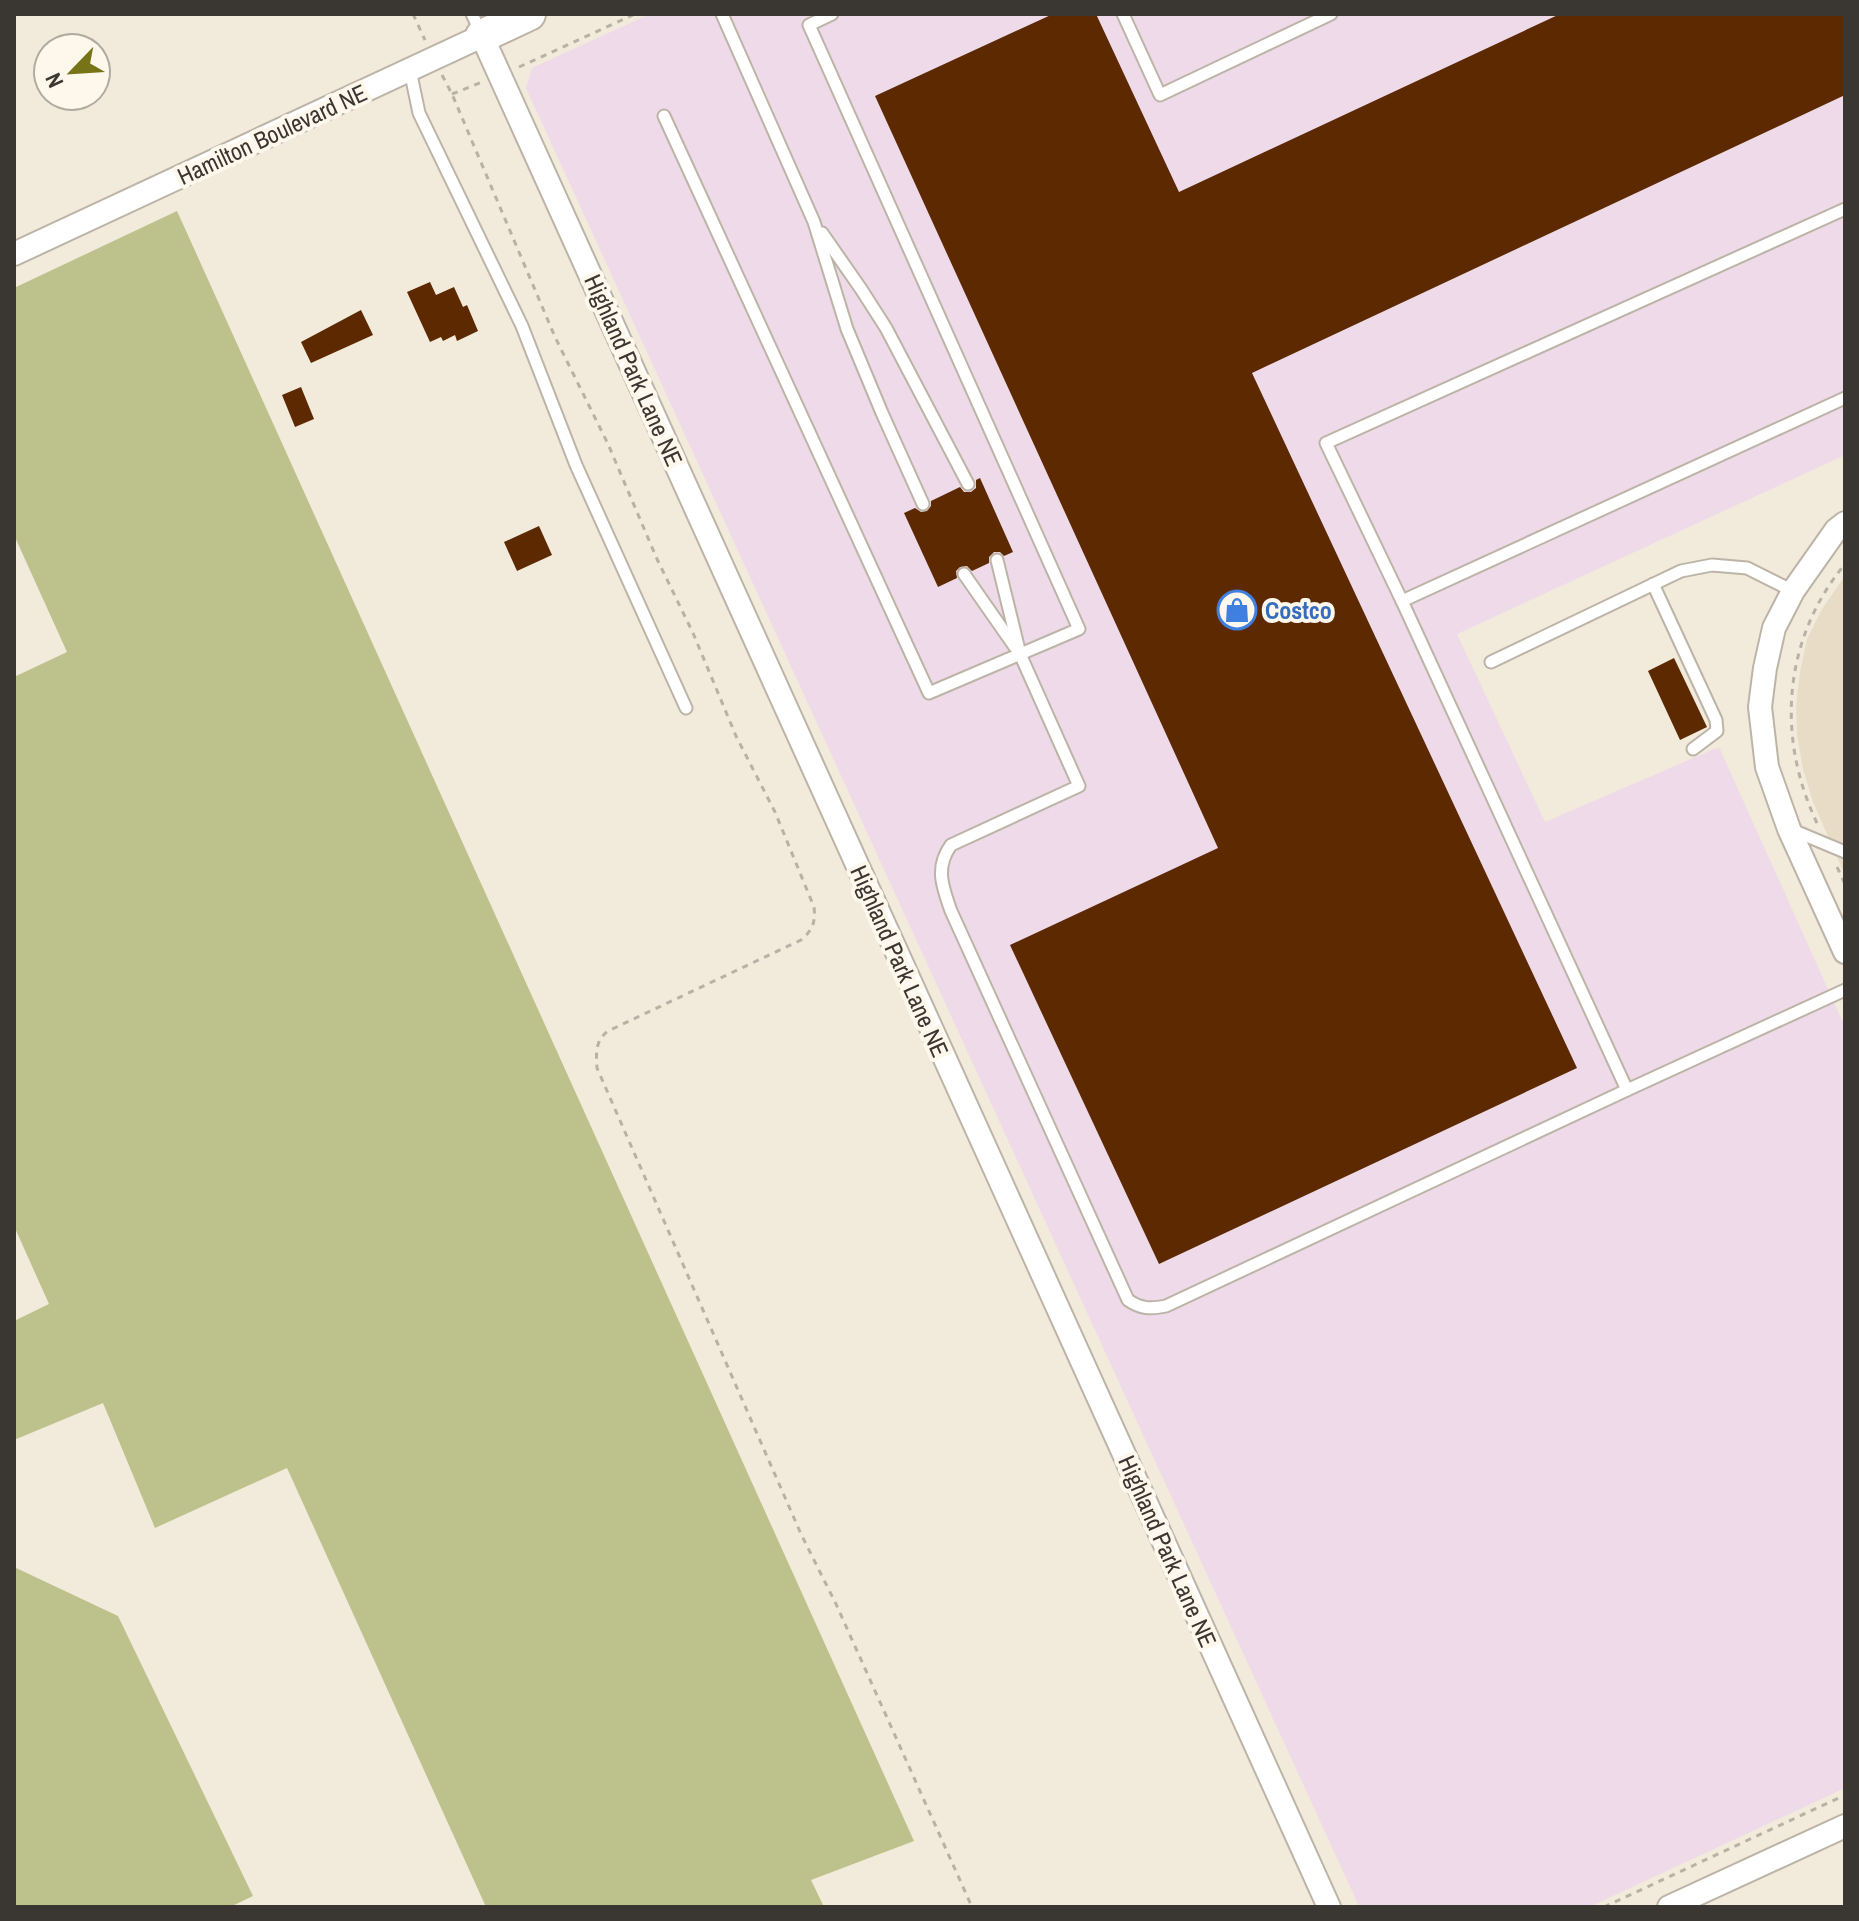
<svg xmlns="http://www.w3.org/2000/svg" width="1859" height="1921" font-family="'Archivo Narrow',sans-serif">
  <rect width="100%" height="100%" fill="#f2eadb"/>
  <polygon fill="#e9dcc7" points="1845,576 1845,875 1813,802 1803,769 1797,735 1796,705 1800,672 1807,639 1822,609"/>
  <polygon fill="#eedae9" points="650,14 1845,14 1845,455 1457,634 1545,822 1719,747 1845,1027 1845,1788 1589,1907 1360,1907 1358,1904 526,88 532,68"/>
  <g fill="#bdc28c">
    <polygon points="177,211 914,1841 811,1880 824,1907 486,1907 287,1468 155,1528 103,1403 14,1440 14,1321 49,1304 14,1226 14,677 67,652 14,535 14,288"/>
    <polygon points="14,1567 118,1616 253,1896 230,1907 14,1907"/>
  </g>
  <g fill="#5c2900">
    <polygon points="1053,14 1096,14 1179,192 1560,14 1845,14 1845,95 1252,373 1577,1068 1159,1264 1010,945 1218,848 875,96"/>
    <polygon points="430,282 436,295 454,287 463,307 467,305 478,331 457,341 455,335 443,341 441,337 430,342 407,292"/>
    <polygon points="361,310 373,335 311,363 301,342"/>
    <polygon points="301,387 314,419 295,427 282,395"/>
    <polygon points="980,478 1013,552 1004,556 1000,552 994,552 989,557 989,563 972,571 967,566 960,567 956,571 957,578 938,587 904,513 915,508 921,512 927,511 931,506 931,501 960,487 964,492 971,492 976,488 976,480"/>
    <polygon points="539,526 552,555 517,571 504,542"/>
    <polygon points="1674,658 1707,727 1680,740 1648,671"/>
  </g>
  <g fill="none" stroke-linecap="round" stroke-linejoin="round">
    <g stroke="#bcb4a6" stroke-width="15">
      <g id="lane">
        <polyline points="472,14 482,35"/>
        <polyline points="722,14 814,222 847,329 882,413 923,504"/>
        <polyline points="1123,14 1160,95 1331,14"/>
        <polyline points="410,70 419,113 522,326 576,465 686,708"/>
        <polyline points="664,116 929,693 1079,629 809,25 832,14"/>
        <polyline points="822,233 861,289 886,328 968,484"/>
        <path d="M997 560 1020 654 1079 786 951 845C935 867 942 886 951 911L1128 1300C1141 1309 1150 1309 1166 1306L1627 1090 1402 601 1845 398"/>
        <polyline points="964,574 1015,647"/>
        <polyline points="1653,584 1716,720 1717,731 1693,749"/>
        <polyline points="1402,601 1326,443 1845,209"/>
        <polyline points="1491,662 1681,571 1712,565 1747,568 1793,591"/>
        <polyline points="1790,829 1845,852"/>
        <polyline points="1627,1090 1845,990"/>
      </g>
    </g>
    <g stroke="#bcb4a6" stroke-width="26">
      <g id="street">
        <polyline points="14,254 482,36 1329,1907"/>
        <polyline points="1845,523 1836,530 1793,591 1774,628 1765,668 1760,707 1767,767 1789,829 1845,952"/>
        <polyline points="1669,1907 1845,1826"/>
      </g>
    </g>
    <g stroke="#bcb4a6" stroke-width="36">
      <polyline id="secondary" points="482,36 529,14"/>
    </g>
    <g stroke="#b8b1a5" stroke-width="3" stroke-dasharray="6 6" stroke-linecap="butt">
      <polyline points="413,14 425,40"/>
      <polyline points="519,67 635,14"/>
      <path d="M442 75 452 94 555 337 608 444 657 559 693 633 736 736 775 812 814 907C816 922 812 931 801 940L608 1031C595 1041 596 1053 597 1068L801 1534 836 1604 972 1907"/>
      <polyline points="452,94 482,82"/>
      <path d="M1817 823C1776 737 1783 639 1845 564"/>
      <polyline points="1837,867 1845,884"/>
      <polyline points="1604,1907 1845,1795"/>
    </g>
    <use href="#lane" stroke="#fff" stroke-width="11"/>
    <use href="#street" stroke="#fff" stroke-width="22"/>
    <use href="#secondary" stroke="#fff" stroke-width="32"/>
  </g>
  <defs>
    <g id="shop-ring" transform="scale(2)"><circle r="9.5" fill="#fef7eb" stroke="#3f7fe0" stroke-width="1.5"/><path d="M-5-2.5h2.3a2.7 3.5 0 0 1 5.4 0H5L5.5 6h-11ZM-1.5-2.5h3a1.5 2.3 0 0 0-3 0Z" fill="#3f7fe0"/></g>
  </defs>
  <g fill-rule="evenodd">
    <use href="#shop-ring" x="1237" y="610"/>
  </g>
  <g text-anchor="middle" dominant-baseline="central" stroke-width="8" stroke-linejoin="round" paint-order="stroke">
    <g font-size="24" fill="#3a3631" stroke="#fef7eb">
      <text transform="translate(272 134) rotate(-25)">Hamilton Boulevard NE</text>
      <text transform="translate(634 370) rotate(66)">Highland Park Lane NE</text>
      <text transform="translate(900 961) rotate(66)">Highland Park Lane NE</text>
      <text transform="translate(1168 1551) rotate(66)">Highland Park Lane NE</text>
    </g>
    <g font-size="24" font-weight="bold" fill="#366cbe" stroke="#fef7eb" text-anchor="start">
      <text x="1265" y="610">Costco</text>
    </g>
  </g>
  <rect width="1859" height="1921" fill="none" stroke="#3a3631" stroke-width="32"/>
  <g transform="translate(72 72) rotate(245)"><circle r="38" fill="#fef7eb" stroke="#b0aaa1" stroke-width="2"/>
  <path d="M0-6L14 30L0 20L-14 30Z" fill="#777317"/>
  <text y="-12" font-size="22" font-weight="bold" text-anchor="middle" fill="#3a3631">N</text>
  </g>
</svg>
